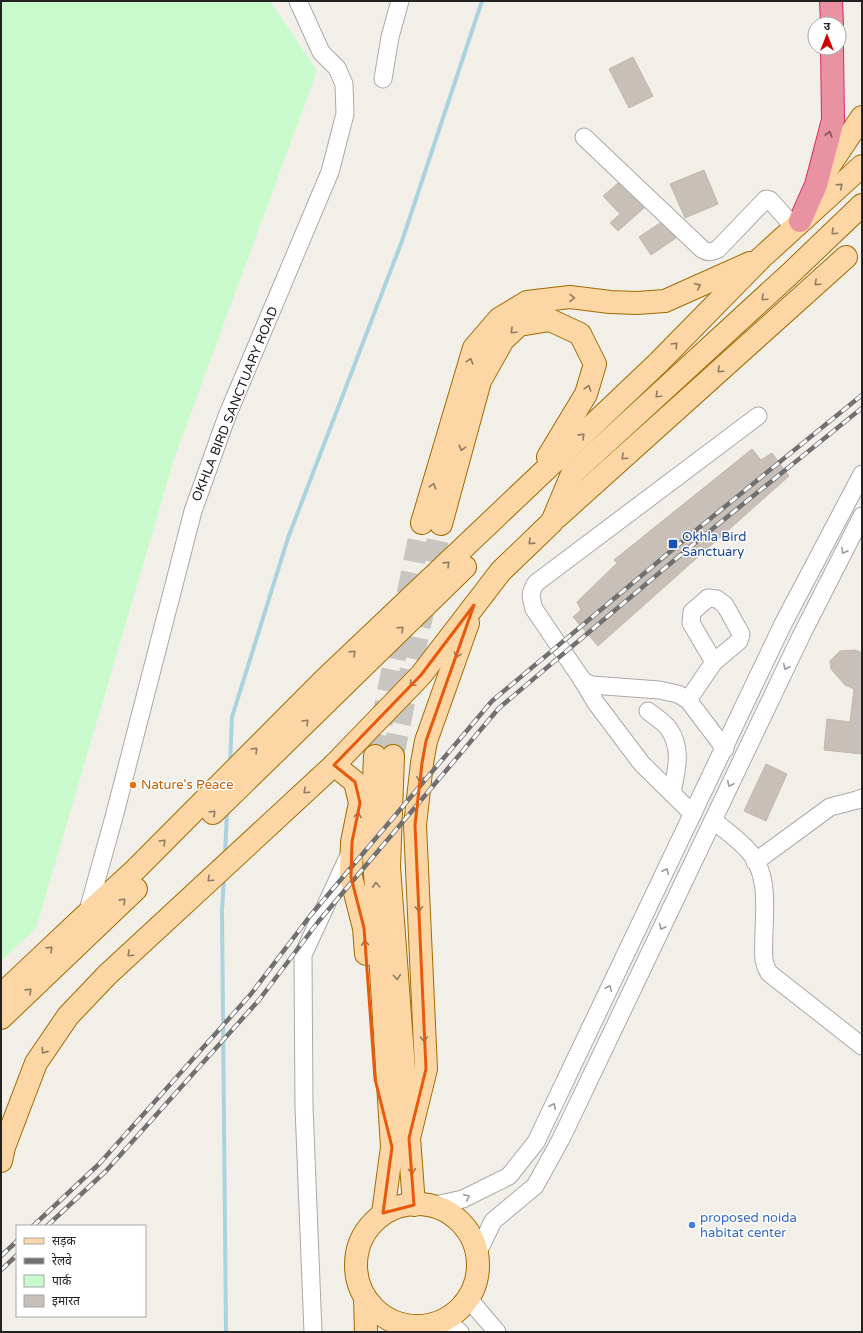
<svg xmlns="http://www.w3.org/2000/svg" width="863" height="1333" font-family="'Varela Round','Noto Sans Devanagari',sans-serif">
  <rect width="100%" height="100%" fill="#f2efe9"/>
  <polygon fill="#c8facc" points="1,1 270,1 317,71 175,456 36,928 1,961"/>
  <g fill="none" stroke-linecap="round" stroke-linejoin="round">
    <g stroke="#aad3df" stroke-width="4">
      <polyline points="230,764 232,717 288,538 402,241 482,1"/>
      <polyline points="225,856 227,811"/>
      <polyline points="224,876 222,912 226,1332"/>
    </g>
  </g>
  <g fill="#c7bfb8" stroke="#c4b6ab">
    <polygon points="633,57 653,96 629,108 609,69"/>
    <polygon points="704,170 718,204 685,218 670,184"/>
    <polygon points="618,183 644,208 618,231 610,223 620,214 603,196"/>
    <polygon points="660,223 676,238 651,255 639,237"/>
    <polygon points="752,449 761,460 772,453 789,476 598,646 573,617 581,610 577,602 617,563 614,560"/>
    <polygon points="855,650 862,653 862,754 824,750 827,719 850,722 854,689 845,685 831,669 830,661 840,651"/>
    <polygon points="766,764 787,774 766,821 744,811"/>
  </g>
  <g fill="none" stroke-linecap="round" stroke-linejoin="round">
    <g stroke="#c8c6c1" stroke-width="22" stroke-dasharray="22 11" stroke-linecap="butt">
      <polyline points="375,756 422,523"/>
      <polyline points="393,756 441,524"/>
    </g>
    <g stroke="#a9a9a9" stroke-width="19">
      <g id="minor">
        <polyline points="383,79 390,37 400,1"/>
        <path d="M584 137 702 249C708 253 712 252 718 249L766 199 770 200 794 227"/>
        <polyline points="581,678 596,703 642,764 693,814"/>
        <polyline points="688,700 714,662 691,623 692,612 708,598 717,599 725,605 741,634 739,641 714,662"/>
        <path d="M648 711C654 716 664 722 669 729 683 750 676 771 672 793"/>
        <path d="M725 749 688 700 678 694 659 690 592 685 585 682 581 678 534 609C531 597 529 594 536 583L758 416"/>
        <path d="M713 820C724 829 736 838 746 848 775 876 761 924 764 960L766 967 769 973 862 1046"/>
        <polyline points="755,862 830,807 857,800 862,798"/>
        <polyline points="87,914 114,817 193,511 227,416 330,172 345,114 344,84 337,68 321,52 298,1"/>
        <polyline points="430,1206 463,1199 509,1176 536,1142 783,624 862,474"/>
        <polyline points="478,1252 493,1221 535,1186 561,1139 801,636 862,516"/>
        <polyline points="468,1298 497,1332"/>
        <polyline points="443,1318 460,1332"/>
        <polyline points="313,1332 304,1107 303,955 350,853"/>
      </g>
    </g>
    <g stroke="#a06b00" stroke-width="24">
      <g id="major">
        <polyline points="819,181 862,117"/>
        <polyline points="557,517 846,257"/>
        <polyline points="422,523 474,348 499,319 527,302 570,297 610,302 637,303 665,301 750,263"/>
        <polyline points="441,524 480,381 503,340 519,325 550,320 580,334 595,364 586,394 548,457"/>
        <polyline points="375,756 372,825 392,1147 383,1213"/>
        <polyline points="393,756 389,867 414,1205"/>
        <polyline points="334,765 355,782 360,803 352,842 351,877 364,928 366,954"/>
        <polyline points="213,813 465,567"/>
        <polyline points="1,995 87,914 135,870 324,680 658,363 761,258 862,166"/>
        <polyline points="1,1018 136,889"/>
        <polyline points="409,1138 426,1069 415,825 422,763 426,741 468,623"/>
        <polyline points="1,1161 4,1147 36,1063 68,1016 107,975 334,765 421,675 501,571 552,522 572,474 793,271 862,205"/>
        <circle cx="417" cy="1265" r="61"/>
        <polyline points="365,1298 366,1332"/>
      </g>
    </g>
    <g stroke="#dc2a67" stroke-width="24">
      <g id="highway">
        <polyline points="831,1 832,24"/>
        <polyline points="800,221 816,185 833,120 832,48"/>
      </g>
    </g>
    <use href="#minor" stroke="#fff" stroke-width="17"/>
    <use href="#major" stroke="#fcd6a4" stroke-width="22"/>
    <use href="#highway" stroke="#e892a2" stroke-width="22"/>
    <g stroke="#707070" stroke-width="4.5">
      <g id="rail">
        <polyline points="33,1226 99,1164 251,994 310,916 492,701 684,540 862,395"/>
        <polyline points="47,1226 106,1171 259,1000 318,922 499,708 690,547 862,408"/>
        <polyline points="1,1256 17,1241"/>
        <polyline points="1,1270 17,1255"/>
      </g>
    </g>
    <use href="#rail" stroke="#fff" stroke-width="3" stroke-dasharray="9" stroke-linecap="butt"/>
  </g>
  <defs><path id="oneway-chevron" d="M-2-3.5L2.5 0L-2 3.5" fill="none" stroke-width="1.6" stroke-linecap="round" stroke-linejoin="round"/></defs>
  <use stroke="#7b545c" href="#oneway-chevron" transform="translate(829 134) rotate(-75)"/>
  <g stroke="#8f7c63">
    <use href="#oneway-chevron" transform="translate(840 186) rotate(-42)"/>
    <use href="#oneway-chevron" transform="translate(834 232) rotate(137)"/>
    <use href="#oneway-chevron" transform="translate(817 283) rotate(138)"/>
    <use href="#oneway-chevron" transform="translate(698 286) rotate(-24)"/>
    <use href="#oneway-chevron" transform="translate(572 298) rotate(2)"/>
    <use href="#oneway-chevron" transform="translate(764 298) rotate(137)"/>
    <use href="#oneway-chevron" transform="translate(513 331) rotate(137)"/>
    <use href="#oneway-chevron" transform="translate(675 345) rotate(-46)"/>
    <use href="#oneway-chevron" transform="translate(470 361) rotate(-73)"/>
    <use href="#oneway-chevron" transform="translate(720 370) rotate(138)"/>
    <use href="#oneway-chevron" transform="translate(588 388) rotate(-73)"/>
    <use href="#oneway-chevron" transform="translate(658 395) rotate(137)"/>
    <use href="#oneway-chevron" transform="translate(582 436) rotate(-44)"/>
    <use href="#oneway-chevron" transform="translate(462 448) rotate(105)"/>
    <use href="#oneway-chevron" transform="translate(624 457) rotate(138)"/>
    <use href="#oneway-chevron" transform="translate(433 486) rotate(-73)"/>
    <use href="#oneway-chevron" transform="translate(531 542) rotate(136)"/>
    <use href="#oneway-chevron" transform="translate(447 564) rotate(-44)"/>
    <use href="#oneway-chevron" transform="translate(401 629) rotate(-44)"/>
    <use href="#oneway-chevron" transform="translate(353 653) rotate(-44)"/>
    <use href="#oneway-chevron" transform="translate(457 655) rotate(109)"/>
    <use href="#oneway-chevron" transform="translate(412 684) rotate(134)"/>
    <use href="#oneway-chevron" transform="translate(306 722) rotate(-45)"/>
    <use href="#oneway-chevron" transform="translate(255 750) rotate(-45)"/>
    <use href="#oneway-chevron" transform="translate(420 779) rotate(96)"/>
    <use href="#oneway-chevron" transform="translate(306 791) rotate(137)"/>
    <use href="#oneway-chevron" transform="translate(213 813) rotate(-45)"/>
    <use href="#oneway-chevron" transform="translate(358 815) rotate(-79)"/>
    <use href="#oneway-chevron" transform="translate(163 842) rotate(-45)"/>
    <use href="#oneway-chevron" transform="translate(210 879) rotate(137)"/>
    <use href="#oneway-chevron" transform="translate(376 885) rotate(-93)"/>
    <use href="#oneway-chevron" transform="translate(123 901) rotate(-44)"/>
    <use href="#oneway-chevron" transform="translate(419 909) rotate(88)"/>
    <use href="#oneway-chevron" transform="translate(365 943) rotate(-94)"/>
    <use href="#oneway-chevron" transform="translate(50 949) rotate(-44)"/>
    <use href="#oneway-chevron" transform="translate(130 954) rotate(137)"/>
    <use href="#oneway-chevron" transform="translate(397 977) rotate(86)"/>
    <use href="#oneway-chevron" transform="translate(29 991) rotate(-44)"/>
    <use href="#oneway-chevron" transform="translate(424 1039) rotate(88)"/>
    <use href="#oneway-chevron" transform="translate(44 1051) rotate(125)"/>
    <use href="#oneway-chevron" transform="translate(412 1171) rotate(86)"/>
  </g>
  <g stroke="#9c9c9c">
    <use href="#oneway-chevron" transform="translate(844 551) rotate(117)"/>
    <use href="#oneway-chevron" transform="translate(786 667) rotate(116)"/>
    <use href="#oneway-chevron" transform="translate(730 784) rotate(116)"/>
    <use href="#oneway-chevron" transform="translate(666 871) rotate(-64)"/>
    <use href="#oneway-chevron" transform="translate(662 927) rotate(116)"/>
    <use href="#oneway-chevron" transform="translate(609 988) rotate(-64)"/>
    <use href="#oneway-chevron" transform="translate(553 1106) rotate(-65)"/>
    <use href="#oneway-chevron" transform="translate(467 1197) rotate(-25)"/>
  </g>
  <path fill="none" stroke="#e8590c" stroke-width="3" stroke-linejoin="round" d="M474 605 426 741 422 763 415 825 426 1069 409 1138 414 1205 383 1213 392 1147 375 1079 364 928 351 877 352 842 360 803 355 782 334 765 421 675Z"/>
  <rect fill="#1a4fb4" stroke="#fff" stroke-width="1.5" x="668" y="539" width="10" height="10" rx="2"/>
  <circle fill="#e8710a" stroke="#fff" stroke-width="1.5" cx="133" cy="785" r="4"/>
  <circle fill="#3f7fe0" stroke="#fff" stroke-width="1.5" cx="692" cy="1225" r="4"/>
  <g text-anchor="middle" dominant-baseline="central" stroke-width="3" stroke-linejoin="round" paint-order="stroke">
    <g font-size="13" fill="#222" stroke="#fff">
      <text transform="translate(235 404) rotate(-68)">OKHLA BIRD SANCTUARY ROAD</text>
    </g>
    <g font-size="13" fill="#164399" stroke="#fff" text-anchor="start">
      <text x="682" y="537">Okhla Bird<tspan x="682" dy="15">Sanctuary</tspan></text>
    </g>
    <g font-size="13" fill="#c56008" stroke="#fff" text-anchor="start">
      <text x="141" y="785">Nature's Peace</text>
    </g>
    <g font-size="13" fill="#366cbe" stroke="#fff" text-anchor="start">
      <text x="700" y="1218">proposed noida<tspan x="700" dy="15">habitat center</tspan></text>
    </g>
  </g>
  <rect width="863" height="1333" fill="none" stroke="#222222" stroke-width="4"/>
  <rect x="16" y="1225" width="130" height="92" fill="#ffffff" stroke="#a7a7a7"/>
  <rect x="24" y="1238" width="20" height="6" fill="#fcd6a4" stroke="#a7a7a7"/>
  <text x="52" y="1245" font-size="12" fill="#222222">सड़क</text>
  <rect x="24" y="1258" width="20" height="6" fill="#707070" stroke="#a7a7a7"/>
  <text x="52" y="1265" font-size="12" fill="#222222">रेलवे</text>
  <rect x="24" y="1275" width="20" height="12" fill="#c8facc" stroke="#a7a7a7"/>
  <text x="52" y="1285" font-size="12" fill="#222222">पार्क</text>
  <rect x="24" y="1295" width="20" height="12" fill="#c7bfb8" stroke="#a7a7a7"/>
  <text x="52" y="1305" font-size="12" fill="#222222">इमारत</text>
  <g transform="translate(827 36)"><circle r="19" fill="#ffffff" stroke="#a7a7a7"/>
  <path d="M0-3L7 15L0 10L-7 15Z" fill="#d40000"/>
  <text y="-6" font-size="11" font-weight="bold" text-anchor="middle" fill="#222222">उ</text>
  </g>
</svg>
